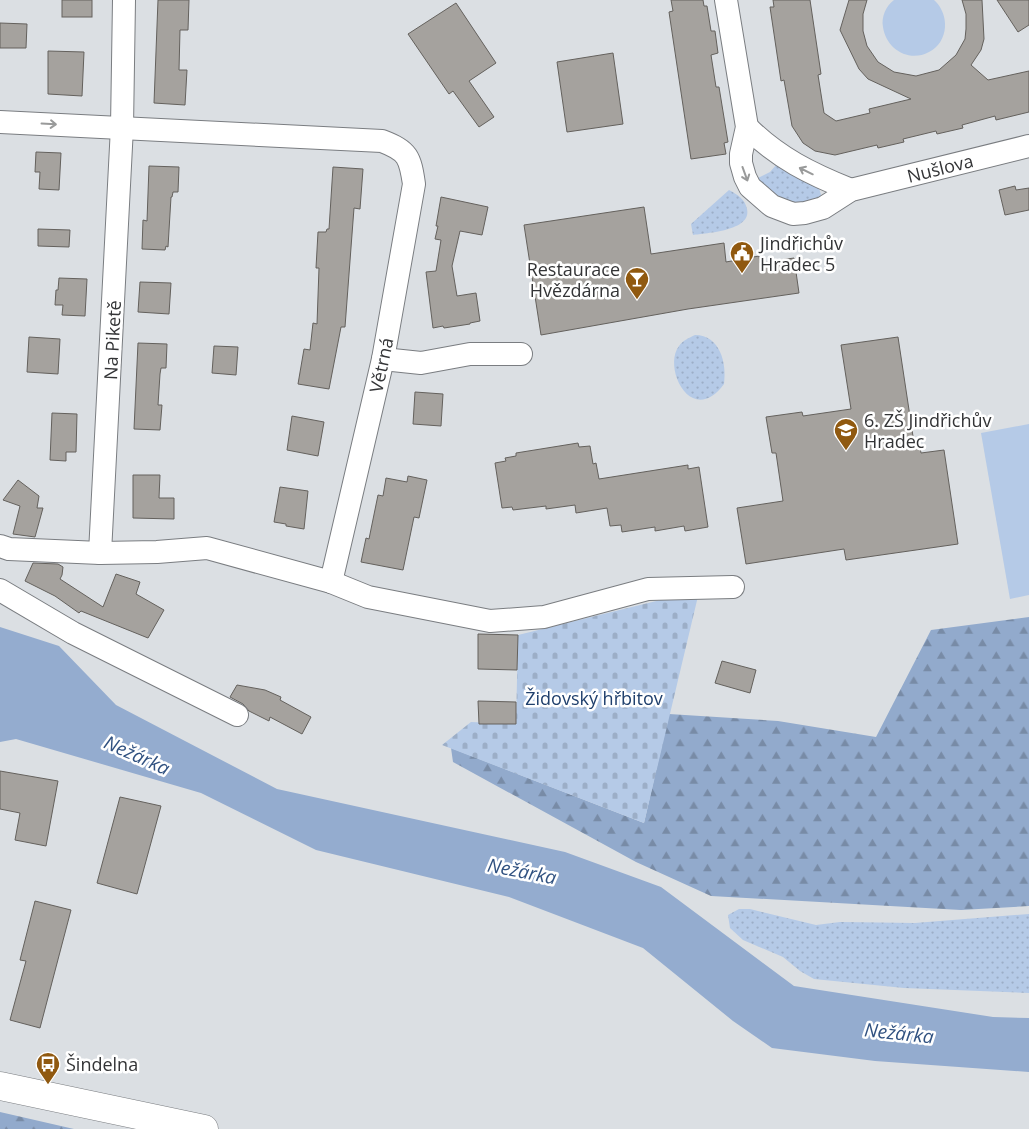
<svg xmlns="http://www.w3.org/2000/svg" width="1029" height="1129" font-family="'Open Sans',sans-serif">
  <defs>
    <pattern id="grass-dots" width="8" height="8" patternUnits="userSpaceOnUse" patternTransform="scale(1.25)"><rect width="8" height="8" fill="#b5cae7"/><path d="M2 2h.1M6 6h.1" fill="none" stroke="#9caec7" stroke-width="1.8" stroke-linecap="round"/></pattern>
    <pattern id="forest-firs" width="22" height="20" patternUnits="userSpaceOnUse" patternTransform="scale(1.25)"><rect width="22" height="20" fill="#92aacc"/><path d="M5 1l3.5 6h-7zM16 11l3.5 6h-7z" fill="#788ba6"/></pattern>
    <pattern id="cemetery-stones" width="16" height="16" patternUnits="userSpaceOnUse" patternTransform="scale(1.25)"><rect width="16" height="16" fill="#b5cae7"/><path d="M2 7V4a2 2 0 0 1 4 0v3zM10 15v-3a2 2 0 0 1 4 0v3z" fill="#9caec7"/></pattern>
  </defs>
  <rect width="100%" height="100%" fill="#dbdfe3"/>
  <g fill="url(#grass-dots)">
    <polygon points="777,164 819,188 821,195 819,199 797,204 775,195 756,179 770,172"/>
    <path d="M729 190C738 195 745 199 747 209 752 231 706 233 693 235L691 224Z"/>
    <path d="M695 335C720 335 727 363 724 384 692 428 662 368 679 346 683 340 689 338 695 335Z"/>
    <polygon points="739,909 750,909 816,925 840,922 915,923 1029,914 1029,993 904,988 814,979 800,971 783,957 743,940 730,928 728,915"/>
  </g>
  <g fill="url(#forest-firs)">
    <polygon points="1029,617 1029,906 961,910 711,896 636,862 453,762 451,748 644,823 669,714 778,721 876,737 931,630"/>
    <polygon points="0,1112 74,1129 0,1129"/>
  </g>
  <polygon fill="url(#cemetery-stones)" points="697,591 699,592 644,823 442,745 471,722 516,724 518,635"/>
  <g fill="#b5cae7">
    <path d="M894 0H934C950 14 949 42 929 52 909 63 886 49 883 27 881 17 886 6 894 0Z"/>
    <polygon points="1029,424 1029,595 1010,599 981,433"/>
  </g>
  <polygon fill="#94accf" points="0,627 59,646 116,705 277,789 565,852 661,887 794,986 993,1017 1029,1018 1029,1072 875,1061 772,1048 733,1021 643,948 509,897 316,850 201,793 16,739 0,742"/>
  <g fill="#a5a29e" stroke="#64615d">
    <rect x="62" y="0" width="30" height="17"/>
    <polygon points="158,0 189,0 188,30 180,30 179,70 187,70 185,105 154,103"/>
    <polygon points="671,0 703,0 704,6 707,6 711,31 715,31 718,53 711,55 716,87 719,87 728,142 724,143 726,154 691,159 669,12 673,11"/>
    <polygon points="773,0 810,0 821,74 818,75 824,113 836,121 870,113 869,109 911,99 868,79 859,69 840,30 849,0 867,0 863,14 863,31 867,46 878,62 894,72 916,76 939,70 956,55 965,39 966,29 966,14 962,0 982,0 984,39 981,50 971,65 988,80 1029,71 1029,112 996,120 995,116 962,125 963,128 937,134 936,131 903,139 904,142 878,148 877,145 835,155 815,151 803,143 792,126 784,80 781,81 770,7 774,7"/>
    <polygon points="997,0 1029,0 1029,25 1018,32"/>
    <polygon points="456,3 496,63 469,81 494,117 479,127 453,91 449,94 408,34"/>
    <polygon points="0,23 27,24 26,48 0,48"/>
    <polygon points="48,51 84,52 82,96 48,94"/>
    <polygon points="613,53 623,124 567,132 557,62"/>
    <polygon points="36,152 61,153 59,190 39,189 40,172 35,172"/>
    <polygon points="149,166 179,167 178,192 173,192 172,197 171,197 168,247 166,246 165,250 142,249 143,220 147,221"/>
    <polygon points="333,167 363,169 360,209 354,208 345,327 341,327 329,389 298,384 304,349 310,350 313,323 317,324 319,268 316,268 318,232 326,232 327,229 329,229"/>
    <polygon points="1015,186 1016,190 1029,188 1029,210 1005,215 999,190"/>
    <polygon points="441,197 488,207 482,235 460,231 452,266 457,296 476,293 480,321 470,323 470,324 444,328 443,326 433,328 426,272 436,271 441,240 435,239 438,226 436,226"/>
    <polygon points="644,207 651,254 724,243 726,262 759,256 760,263 794,258 799,293 688,309 541,335 524,225"/>
    <polygon points="38,229 70,230 69,247 38,246"/>
    <polygon points="59,278 87,279 85,316 62,315 63,305 55,305 56,290 58,290"/>
    <polygon points="140,282 171,283 169,314 138,312"/>
    <polygon points="29,337 60,339 58,374 27,372"/>
    <polygon points="898,337 914,443 919,442 921,453 944,450 958,544 846,560 844,549 746,564 737,508 783,501 776,453 772,453 766,417 802,412 803,416 851,409 841,345"/>
    <polygon points="138,343 167,344 166,368 161,368 160,374 158,405 162,405 160,430 134,429"/>
    <polygon points="214,346 238,347 236,375 212,373"/>
    <polygon points="415,392 443,394 441,426 413,424"/>
    <polygon points="52,413 77,414 76,452 66,452 66,461 50,460"/>
    <polygon points="292,416 324,422 318,456 287,450"/>
    <polygon points="578,443 579,447 590,446 593,464 596,463 599,479 688,465 688,469 699,467 708,527 685,531 684,526 655,531 655,527 622,532 621,525 610,526 607,508 576,513 575,505 546,509 546,506 513,510 512,507 502,508 495,463 506,461 505,458 516,456 516,453"/>
    <polygon points="133,475 160,475 159,498 174,498 174,519 133,518"/>
    <polygon points="408,476 427,480 419,518 414,517 403,570 361,562 366,538 369,539 378,495 383,496 386,478 407,482"/>
    <polygon points="18,480 39,496 37,508 43,508 35,537 13,534 20,506 3,500"/>
    <polygon points="280,487 308,491 304,529 286,526 286,524 274,522"/>
    <polygon points="33,563 58,564 63,567 62,575 60,579 103,607 116,574 140,582 136,594 164,610 148,638 81,611 79,613 55,596 25,581"/>
    <polygon points="478,634 518,635 517,670 478,669"/>
    <polygon points="722,661 756,670 750,693 715,683"/>
    <polygon points="237,685 265,690 281,697 280,700 311,717 302,734 270,717 269,721 249,711 243,704 230,697"/>
    <polygon points="478,701 516,702 516,724 479,724"/>
    <polygon points="0,771 58,781 46,846 15,840 20,813 0,809"/>
    <polygon points="120,797 161,806 137,894 97,883"/>
    <polygon points="35,901 71,910 40,1028 10,1020 26,961 20,960"/>
  </g>
  <g fill="none" stroke-linecap="round" stroke-linejoin="round">
    <g stroke="#7a7d81" stroke-width="24">
      <g id="street">
        <polyline points="726,0 747,127 741,154 741,163 745,177 750,187 772,206 793,214 805,213 823,208 851,190 1029,146"/>
        <path d="M0 122 382 141C408 151 410 157 414 184L383 359 331 582"/>
        <path d="M747 127C778 158 811 174 851 190"/>
        <polyline points="383,359 421,363 470,354 521,354"/>
        <polyline points="0,546 9,549 100,553 157,552 207,548 331,582 368,597 490,621 544,617 648,589 733,587"/>
        <polyline points="100,553 122,127 124,0"/>
        <polyline points="0,590 73,633 237,715"/>
      </g>
    </g>
    <g stroke="#7a7d81" stroke-width="29">
      <polyline id="secondary" points="0,1086 204,1129"/>
    </g>
    <use href="#street" stroke="#fff" stroke-width="22"/>
    <use href="#secondary" stroke="#fff" stroke-width="28"/>
  </g>
  <defs><path id="oneway-shaft" d="M-6 0H5M1.5-3L5.5 0L1.5 3" fill="none" stroke-width="1.6" stroke-linecap="round" stroke-linejoin="round" transform="scale(1.25)"/></defs>
  <g stroke="#999a9a">
    <use href="#oneway-shaft" transform="translate(49 124) rotate(3)"/>
    <use href="#oneway-shaft" transform="translate(806 171) rotate(-154)"/>
    <use href="#oneway-shaft" transform="translate(745 174) rotate(70)"/>
  </g>
  <defs>
    <g id="civic-pin" transform="scale(1.25)"><path d="M0 17L-7.5 6A9.5 9.5 0 1 1 7.5 6Z" fill="#905910" stroke="#fff"/><path d="M-.6-6.5H3V-4.5H.6V-3L4-1V1h2V6H-6V1h2V-1L-.6-3ZM-1.2 2.5V6h2.4V2.5Z" fill="#fff"/></g>
    <g id="bar-pin" transform="scale(1.25)"><path d="M0 17L-7.5 6A9.5 9.5 0 1 1 7.5 6Z" fill="#905910" stroke="#fff"/><path d="M-6-5H6L.8 .8V4.5H3.5V6h-7V4.5H-.8V.8Z" fill="#fff"/></g>
    <g id="school-pin" transform="scale(1.25)"><path d="M0 17L-7.5 6A9.5 9.5 0 1 1 7.5 6Z" fill="#905910" stroke="#fff"/><path d="M0-5L7-2L0 1L-7-2ZM-4 1L0 2.5L4 1V4Q0 6-4 4Z" fill="#fff"/></g>
    <g id="bus-pin" transform="scale(1.25)"><path d="M0 17L-7.5 6A9.5 9.5 0 1 1 7.5 6Z" fill="#905910" stroke="#fff"/><path d="M-5-6H5V4H4V6H2V4H-2V6H-4V4H-5ZM-3.5-4V0h7V-4ZM-3.5 1.2v1.5H-2V1.2ZM2 1.2v1.5H3.5V1.2Z" fill="#fff"/></g>
  </defs>
  <g fill-rule="evenodd">
    <use href="#civic-pin" x="742" y="253"/>
    <use href="#bar-pin" x="637" y="279"/>
    <use href="#school-pin" x="846" y="430"/>
    <use href="#bus-pin" x="48" y="1064"/>
  </g>
  <g text-anchor="middle" dominant-baseline="central" stroke-width="5" stroke-linejoin="round" paint-order="stroke">
    <g font-size="18" fill="#333436" stroke="#fff">
      <text transform="translate(940 168) rotate(-14)">Nušlova</text>
      <text transform="translate(112 340) rotate(-87)">Na Piketě</text>
      <text transform="translate(381 365) rotate(-78)">Větrná</text>
    </g>
    <g font-size="18" fill="#333436" stroke="#fff" text-anchor="start">
      <text x="760" y="243">Jindřichův<tspan x="760" dy="21">Hradec 5</tspan></text>
      <text x="620" y="269" text-anchor="end">Restaurace<tspan x="620" dy="21">Hvězdárna</tspan></text>
      <text x="864" y="420">6. ZŠ Jindřichův<tspan x="864" dy="21">Hradec</tspan></text>
      <text x="66" y="1064">Šindelna</text>
    </g>
    <g font-size="18" fill="#20406d" stroke="#fff">
      <text x="594" y="698">Židovský hřbitov</text>
    </g>
    <g font-size="19" font-style="italic" fill="#305180" stroke="#fff">
      <text transform="translate(137 755) rotate(24)">Nežárka</text>
      <text transform="translate(522 871) rotate(11)">Nežárka</text>
      <text transform="translate(899 1033) rotate(6)">Nežárka</text>
    </g>
  </g>
</svg>
